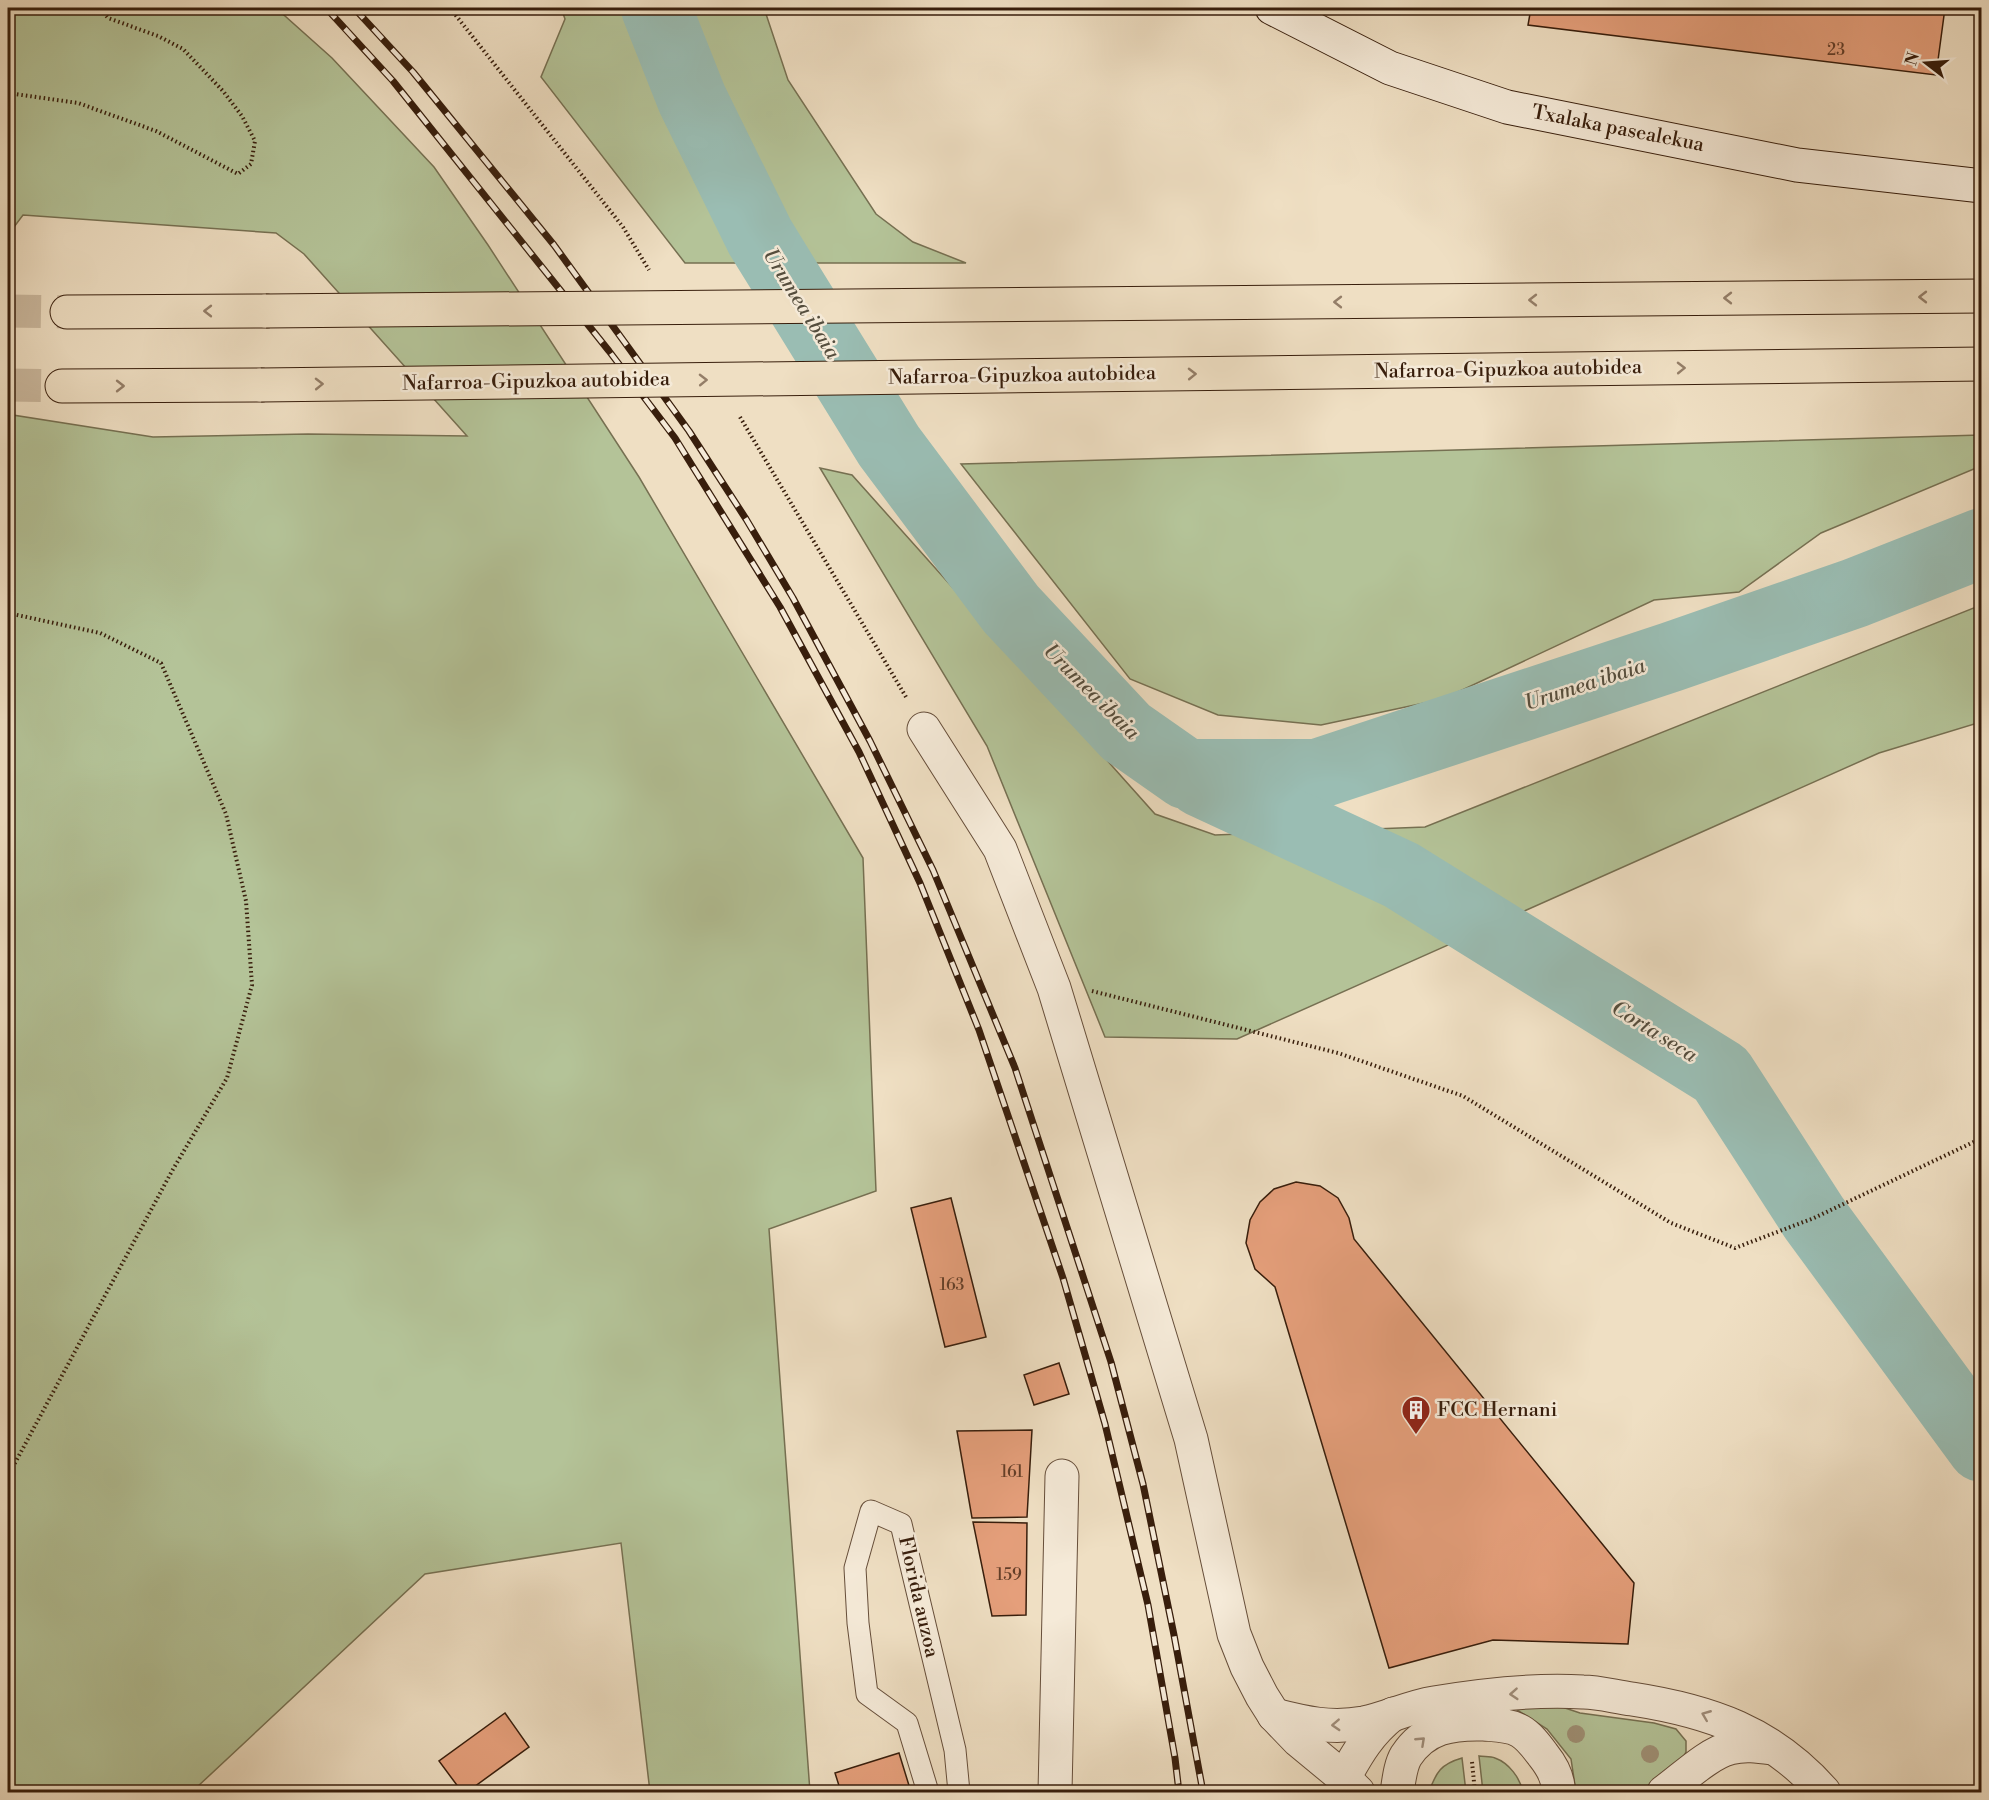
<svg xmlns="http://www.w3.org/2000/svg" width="1989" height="1800" font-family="'Libre Bodoni',serif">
  <rect width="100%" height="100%" fill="#efdfc3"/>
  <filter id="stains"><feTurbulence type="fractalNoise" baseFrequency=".00333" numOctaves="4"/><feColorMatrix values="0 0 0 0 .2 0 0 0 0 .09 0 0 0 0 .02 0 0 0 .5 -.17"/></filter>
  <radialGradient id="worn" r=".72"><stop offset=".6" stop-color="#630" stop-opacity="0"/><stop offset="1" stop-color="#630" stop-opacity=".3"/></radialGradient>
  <g fill="#b4c398" stroke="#767052" stroke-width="1.5">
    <polygon points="8,8 276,8 332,58 434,167 488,245 639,477 863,858 876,1191 769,1229 810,1792 650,1792 621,1543 425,1574 196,1788 193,1792 8,1792 8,326 13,415 153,437 308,434 467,436 304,254 276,233 23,215 8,235"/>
    <polygon points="561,8 764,8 788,80 876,214 913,242 966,263 685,263 541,77 565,19"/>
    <polygon points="1981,435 1981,466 1821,533 1739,592 1654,600 1443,699 1321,725 1218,715 1130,679 961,464"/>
    <polygon points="820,468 852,475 1155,814 1215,835 1425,827 1981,605 1981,722 1879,753 1237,1039 1105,1037 987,746"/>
    <polygon points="1550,1703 1580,1713 1654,1723 1676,1729 1686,1741 1686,1752 1680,1763 1639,1792 1576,1792 1571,1759 1547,1729 1511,1706"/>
    <path d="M1479 1756C1484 1757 1490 1756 1495 1758 1509 1763 1520 1778 1523 1792H1483Z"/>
    <path d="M1462 1758 1466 1792H1429C1436 1772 1441 1764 1462 1758Z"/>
  </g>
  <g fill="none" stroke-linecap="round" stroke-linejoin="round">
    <g stroke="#9abdb3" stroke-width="70">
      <polyline points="656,8 692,99 760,237 889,446 1011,609 1126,732 1186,774 1317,774 1671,657 1855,593 1982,543"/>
      <polyline points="1201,782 1401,875 1721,1074 1814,1218 1982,1447"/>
    </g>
  </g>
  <g fill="#e59f7b" stroke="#381e0c" stroke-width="1.5">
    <polygon points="1531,8 1945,8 1936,75 1528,25"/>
    <polygon points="1296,1182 1320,1186 1338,1198 1349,1218 1354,1239 1634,1583 1628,1644 1493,1640 1389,1668 1275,1287 1255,1269 1246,1243 1250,1220 1260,1202 1274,1189"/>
    <polygon points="951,1198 986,1337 945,1347 911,1208"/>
    <polygon points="1059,1363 1069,1394 1034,1405 1024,1375"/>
    <polygon points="1032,1430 1027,1517 972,1518 957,1431"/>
    <polygon points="973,1522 1027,1523 1026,1615 992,1616"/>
    <polygon points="505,1713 529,1747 467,1792 462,1792 439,1761"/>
    <polygon points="899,1753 911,1792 841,1792 835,1773"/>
  </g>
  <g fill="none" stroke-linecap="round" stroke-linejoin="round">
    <g stroke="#cab89e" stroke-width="33" stroke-dasharray="33 16" stroke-linecap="butt">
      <polyline points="8,311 67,312"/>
      <polyline points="8,385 62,386"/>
    </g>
    <g stroke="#664e3a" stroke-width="23">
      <polyline id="lane" points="928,1792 907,1723 867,1694 858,1623 855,1568 871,1511 901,1524 955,1750 959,1792"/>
    </g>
    <g stroke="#664e3a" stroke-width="35">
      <g id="street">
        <polyline points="924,729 1000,849 1054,988 1191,1439 1234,1634 1247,1667 1262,1696 1274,1715 1298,1740 1344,1778 1358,1792"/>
        <path d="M1274 1715C1305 1723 1331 1729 1364 1723 1388 1718 1409 1707 1434 1703 1482 1695 1534 1689 1583 1692 1599 1692 1616 1697 1632 1699 1710 1711 1771 1732 1824 1792"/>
        <path d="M1344 1778C1358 1752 1370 1732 1393 1714"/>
        <polyline points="1055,1792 1062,1476"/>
        <path d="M1397 1792C1399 1781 1400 1766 1406 1756 1425 1727 1452 1723 1484 1724 1496 1725 1510 1725 1520 1731 1529 1736 1537 1747 1543 1755 1551 1765 1559 1779 1558 1792"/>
        <path d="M1664 1792C1682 1779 1709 1753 1730 1748 1744 1744 1758 1746 1772 1748"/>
      </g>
    </g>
    <g stroke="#381e0c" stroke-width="35">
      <polyline id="secondary" points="1272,8 1390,68 1507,107 1797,165 1982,186"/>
    </g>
    <g stroke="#381e0c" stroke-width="35">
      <g id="highway">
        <polyline points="67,312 266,311"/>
        <polyline points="62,386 261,385"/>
      </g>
    </g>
    <g stroke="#381e0c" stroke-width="4" stroke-dasharray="1.5 3" stroke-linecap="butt">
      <polyline points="450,8 623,227 649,270"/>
      <polyline points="8,93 78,103 156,131 238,174 251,164 255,141 242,116 223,91 183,49 158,36 108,18 100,8"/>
      <polyline points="740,417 906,697"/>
      <polyline points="8,613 100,633 161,663 226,814 246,901 252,985 227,1078 172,1171 8,1476"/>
      <polyline points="1092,991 1338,1053 1463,1096 1671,1223 1735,1248 1814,1218 1982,1138"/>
      <polyline points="1472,1762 1475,1792"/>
    </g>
    <use href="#lane" stroke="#f5ead8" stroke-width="21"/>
    <use href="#street" stroke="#f5ead8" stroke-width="33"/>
    <use href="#secondary" stroke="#f5ead8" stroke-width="33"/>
    <use href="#highway" stroke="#efdfc3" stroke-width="33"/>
    <g stroke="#381e0c" stroke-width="7">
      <g id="rail">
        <polyline points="326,8 393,81 609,351 675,438 780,607 859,752 920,883 979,1030 1063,1278 1105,1424 1148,1605 1175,1758 1179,1792"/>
        <polyline points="354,8 413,72 554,245 689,431 746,519 793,598 870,741 933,870 1015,1068 1111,1362 1143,1484 1174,1635 1203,1792"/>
      </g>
    </g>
    <use href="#rail" stroke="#f5ead8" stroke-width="4.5" stroke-dasharray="14" stroke-linecap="butt"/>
    <g stroke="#381e0c" stroke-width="35" stroke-linecap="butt">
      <g id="highway-bridge">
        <polyline points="266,311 1982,296"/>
        <polyline points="261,385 1982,364"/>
      </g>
    </g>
    <use href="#highway-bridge" stroke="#efdfc3" stroke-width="33"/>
  </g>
  <g fill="#9f9075">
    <circle cx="1576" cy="1734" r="9"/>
    <circle cx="1650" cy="1754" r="9"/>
  </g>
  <defs><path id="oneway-chevron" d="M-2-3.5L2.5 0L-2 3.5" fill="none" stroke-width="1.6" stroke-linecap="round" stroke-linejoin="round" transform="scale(1.5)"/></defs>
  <g stroke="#947e68">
    <use href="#oneway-chevron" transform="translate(1923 297) rotate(180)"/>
    <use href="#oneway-chevron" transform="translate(1728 298) rotate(180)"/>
    <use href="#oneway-chevron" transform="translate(1533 300) rotate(180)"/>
    <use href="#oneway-chevron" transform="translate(1338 302) rotate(180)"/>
    <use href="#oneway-chevron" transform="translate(208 311) rotate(180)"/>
    <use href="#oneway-chevron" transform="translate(1681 368) rotate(-1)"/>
    <use href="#oneway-chevron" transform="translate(1192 374) rotate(-1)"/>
    <use href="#oneway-chevron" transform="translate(703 380) rotate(-1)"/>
    <use href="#oneway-chevron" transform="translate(319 384) rotate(-1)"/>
    <use href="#oneway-chevron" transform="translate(120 386)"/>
  </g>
  <g stroke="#a08e7c">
    <use href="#oneway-chevron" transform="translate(1514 1694) rotate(176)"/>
    <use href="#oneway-chevron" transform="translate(1706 1715) rotate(-158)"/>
    <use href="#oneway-chevron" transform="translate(1336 1725) rotate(177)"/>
    <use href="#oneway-chevron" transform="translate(1421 1741) rotate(-43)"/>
  </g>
  <defs>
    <g id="building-pin" transform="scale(1.5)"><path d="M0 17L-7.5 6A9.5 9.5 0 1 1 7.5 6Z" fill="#8f2418" stroke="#f5ead8"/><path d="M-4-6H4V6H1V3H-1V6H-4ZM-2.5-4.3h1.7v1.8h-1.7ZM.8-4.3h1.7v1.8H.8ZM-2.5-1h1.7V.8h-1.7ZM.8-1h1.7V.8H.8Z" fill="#fff"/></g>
  </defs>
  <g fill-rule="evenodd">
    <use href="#building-pin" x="1416" y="1410"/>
  </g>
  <g text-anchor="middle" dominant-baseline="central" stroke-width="5" stroke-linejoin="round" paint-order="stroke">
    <g font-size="16" fill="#633e28">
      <text x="1836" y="50">23</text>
      <text x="952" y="1285">163</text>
      <text x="1012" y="1472">161</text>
      <text x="1009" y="1575">159</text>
    </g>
    <g font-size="20" fill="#381e0c" stroke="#f5ead8">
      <text transform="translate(1618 129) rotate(11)">Txalaka pasealekua</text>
      <text transform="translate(1508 370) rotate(-1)">Nafarroa-Gipuzkoa autobidea</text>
      <text transform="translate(1022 376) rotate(-1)">Nafarroa-Gipuzkoa autobidea</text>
      <text transform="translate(536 382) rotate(-1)">Nafarroa-Gipuzkoa autobidea</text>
      <text transform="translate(918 1597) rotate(77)">Florida auzoa</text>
    </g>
    <g font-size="20" fill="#381e0c" stroke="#f5ead8" text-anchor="start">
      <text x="1437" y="1410">FCC Hernani</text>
    </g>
    <g font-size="21" font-style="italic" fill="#554e3e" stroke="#f5ead8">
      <text transform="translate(801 304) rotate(58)">Urumea ibaia</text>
      <text transform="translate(1585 685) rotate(-18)">Urumea ibaia</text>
      <text transform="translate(1091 692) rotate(45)">Urumea ibaia</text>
      <text transform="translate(1654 1032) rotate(32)">Corta seca</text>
    </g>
  </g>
  <rect width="1989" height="1800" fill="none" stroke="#efdfc3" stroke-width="30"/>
  <rect x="9" y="9" width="1971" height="1782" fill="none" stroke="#381e0c" stroke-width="3"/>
  <rect x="15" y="15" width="1959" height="1770" fill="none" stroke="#381e0c" stroke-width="1.5"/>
  <g transform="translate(1926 63) rotate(287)" stroke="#f5ead8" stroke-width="4.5" paint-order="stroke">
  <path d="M0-4.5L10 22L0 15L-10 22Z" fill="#381e0c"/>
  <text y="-9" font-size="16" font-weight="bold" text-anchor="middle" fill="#381e0c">N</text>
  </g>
  <rect width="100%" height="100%" filter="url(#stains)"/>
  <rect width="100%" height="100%" fill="url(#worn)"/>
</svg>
